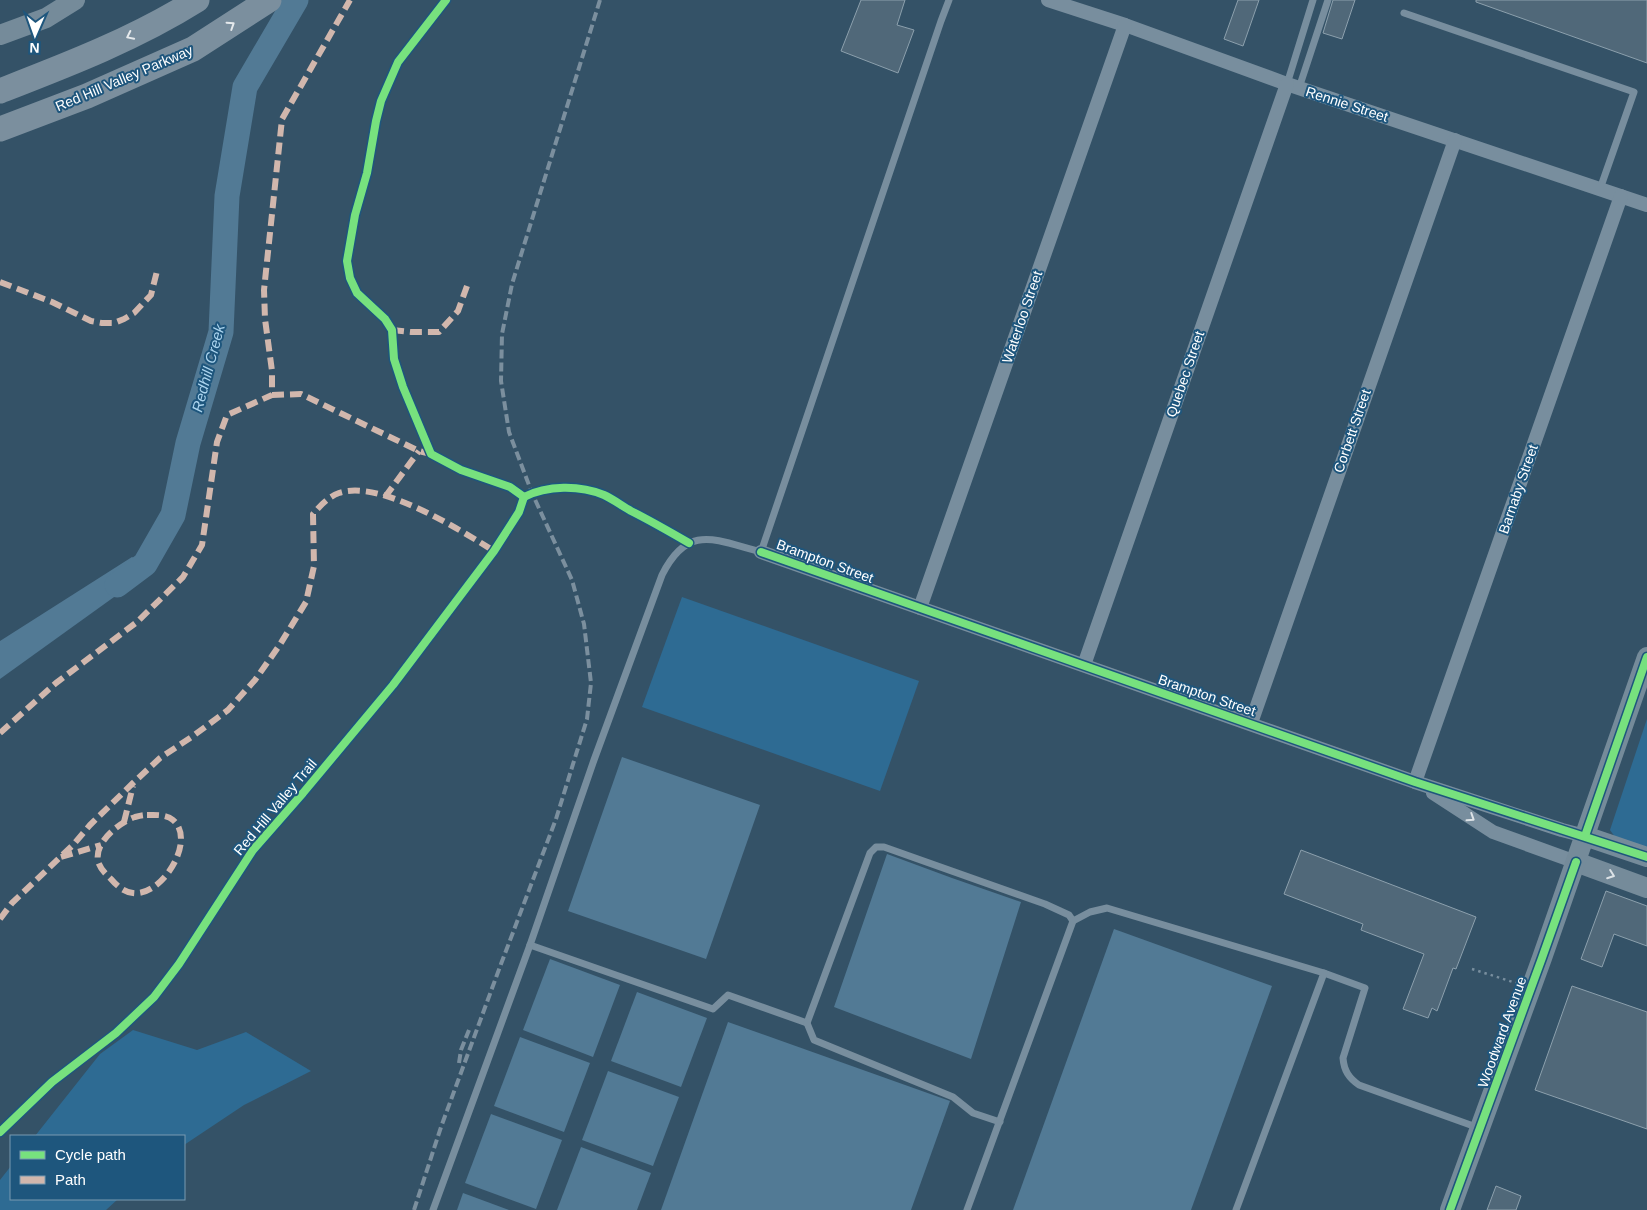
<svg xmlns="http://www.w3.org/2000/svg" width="1647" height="1210" font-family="Helvetica,sans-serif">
  <rect width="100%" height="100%" fill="#345267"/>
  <g fill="#2e6b93">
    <polygon points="682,597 919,681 880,791 642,707"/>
    <polygon points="1647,719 1647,848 1615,837 1610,830"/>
    <polygon points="133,1030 197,1050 246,1032 311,1071 244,1105 184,1145 184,1136 35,1136 100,1054"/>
    <polygon points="11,1166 11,1199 118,1199 106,1210 0,1210 0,1180"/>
  </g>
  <g fill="#527a95">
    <polygon points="132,557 153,569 0,679 0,641"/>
    <polygon points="622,757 760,805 706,959 568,911"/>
    <polygon points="887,854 952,878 1021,902 971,1059 834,1007"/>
    <polygon points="1114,929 1272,986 1191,1210 1013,1210"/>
    <polygon points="550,959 620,985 593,1057 523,1030"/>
    <polygon points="637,992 707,1018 681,1087 611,1061"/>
    <polygon points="728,1022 950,1101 911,1210 661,1210"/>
    <polygon points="520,1037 590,1063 564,1132 494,1106"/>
    <polygon points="608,1071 679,1097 653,1166 582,1140"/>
    <polygon points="491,1114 562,1140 536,1209 465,1183"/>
    <polygon points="581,1147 651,1173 637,1210 557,1210"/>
    <polygon points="463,1193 509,1210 457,1210"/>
  </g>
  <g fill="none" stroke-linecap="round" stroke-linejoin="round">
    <polyline stroke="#527a95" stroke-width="25" points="117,585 145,564 173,515 188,443 221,332 227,196 245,87 296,0"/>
  </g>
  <g fill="#506879" stroke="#8ca0ad">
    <polygon points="861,0 905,0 897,25 914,30 898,73 841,51"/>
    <polygon points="1238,0 1259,0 1243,46 1224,39"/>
    <polygon points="1333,0 1355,0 1342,39 1323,33"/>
    <polygon points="1476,0 1647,0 1647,63 1476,2"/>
    <polygon points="1301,850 1476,917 1456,969 1453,968 1437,1011 1432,1008 1428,1018 1403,1009 1424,954 1361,930 1363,924 1284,894"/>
    <polygon points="1606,891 1647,906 1647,946 1614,934 1602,967 1581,959"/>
    <polygon points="1572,986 1647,1012 1647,1129 1535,1090"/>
    <polygon points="1496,1186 1521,1196 1516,1210 1487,1210"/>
  </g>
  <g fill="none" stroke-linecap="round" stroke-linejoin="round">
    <polyline stroke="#788e9e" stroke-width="2.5" stroke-dasharray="2.5 4" stroke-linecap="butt" points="1472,969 1516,983"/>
    <g stroke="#788e9e" stroke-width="7">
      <polyline points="1404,13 1634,92 1600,189"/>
      <polyline points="1287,84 1313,0"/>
      <polyline points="1299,88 1328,0"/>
      <polyline points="530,945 713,1009 728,995 807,1023"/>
      <path d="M1324 973 1365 988 1343 1058C1344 1071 1349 1078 1359 1085L1479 1128"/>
      <polyline points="1000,1122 973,1113 953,1097 814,1040 807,1023 870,853 876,847 884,847 1045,904 1069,915 1073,921"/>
      <path d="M433 1210 530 945 594 760 662 575C688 523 715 540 761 552L941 21 949 0"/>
      <polyline points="967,1210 1073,921 1090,912 1107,908 1324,973 1236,1210"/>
    </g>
    <g stroke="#788e9e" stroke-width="14">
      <polyline points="1048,0 1125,25 1287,84 1647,205"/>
      <polyline points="761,552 1415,782 1562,830 1585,836"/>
      <polyline points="920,608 1125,25"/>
      <polyline points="1084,665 1287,84"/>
      <polyline points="1251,723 1455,140"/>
      <polyline points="1415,782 1621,196"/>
      <polyline points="1433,793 1493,832 1576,862"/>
    </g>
    <g stroke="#758b9a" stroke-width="20">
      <polyline points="0,35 46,18 75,0"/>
      <polyline points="1585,836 1647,857"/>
      <polyline points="1576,862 1647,888"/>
      <polyline points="1450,1210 1542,958 1647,657"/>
    </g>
    <g stroke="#7b8f9e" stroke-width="25">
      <path d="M0 91C67 65 135 39 197 0"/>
      <polyline points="0,129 87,96 193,49 269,0"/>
    </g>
    <g stroke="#7b8f9e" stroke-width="4" stroke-dasharray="9 4" stroke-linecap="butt">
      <polyline points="459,1063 461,1050 469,1030"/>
      <polyline points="414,1210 441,1127 501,964 556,819 587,719 591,683 584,624 572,580 532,493 509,432 501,381 502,334 512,284 600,0"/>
    </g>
    <g stroke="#d1b7ad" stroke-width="6" stroke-dasharray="12 6" stroke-linecap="butt">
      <polyline points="0,282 52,302 91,321 102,323 114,323 124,319 134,313 151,295 157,271"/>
      <polyline points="392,330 411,332 439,332 458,311 467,286"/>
      <polyline points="272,395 301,394 419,451 431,454"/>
      <polyline points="385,497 419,451"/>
      <polyline points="0,733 56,683 137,622 183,577 202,545 217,442 227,415 272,395 272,371 265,319 264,290 282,119 350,0"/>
      <path d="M147 815C155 815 166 814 173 820 197 840 162 897 133 893 124 892 117 886 111 879 106 874 100 869 98 861 94 842 120 822 135 817 139 816 143 815 147 815Z"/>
      <polyline points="124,822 133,786"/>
      <polyline points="61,857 101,845"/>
      <path d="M0 919 12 903 73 845 90 825 133 783 160 758 193 736 228 710 255 680 279 646 306 602 314 566 313 514C320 506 328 497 339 493 380 479 460 530 494 551"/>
    </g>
    <g stroke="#1e567d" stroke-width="11">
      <g id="cycleway">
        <polyline points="446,0 398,62 381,101 376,121 367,173 355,215 347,261 350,278 357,293 385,319 392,330 394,359 403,387 431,454 461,470 510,487 524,497"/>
        <path d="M524 497C547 485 580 485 604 495 613 499 622 506 631 511 651 521 670 532 689 543"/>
        <polyline points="761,552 1415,782 1647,857"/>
        <polyline points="1585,836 1647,657"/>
        <polyline points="0,1132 52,1082 116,1033 154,997 179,964 253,850 303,793 393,685 494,551 519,512 524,497"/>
        <polyline points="1450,1210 1542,958 1576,862"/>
      </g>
    </g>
    <use href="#cycleway" stroke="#77e17e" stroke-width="8"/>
  </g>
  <defs><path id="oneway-chevron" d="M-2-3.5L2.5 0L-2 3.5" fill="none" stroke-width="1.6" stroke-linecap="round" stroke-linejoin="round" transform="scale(1.25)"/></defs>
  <g stroke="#e5e9ec">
    <use href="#oneway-chevron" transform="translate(231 25) rotate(-33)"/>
    <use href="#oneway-chevron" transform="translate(130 36) rotate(154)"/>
  </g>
  <use stroke="#dde3e7" href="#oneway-chevron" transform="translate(1471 818) rotate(33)"/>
  <use stroke="#dce2e6" href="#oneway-chevron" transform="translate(1611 875) rotate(20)"/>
  <g text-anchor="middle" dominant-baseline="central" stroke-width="4" stroke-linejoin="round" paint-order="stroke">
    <g font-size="14" fill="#fff" stroke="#1e567d">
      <text transform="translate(124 78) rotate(-23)">Red Hill Valley Parkway</text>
      <text transform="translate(1347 104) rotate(18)">Rennie Street</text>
      <text transform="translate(1022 317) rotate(-71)">Waterloo Street</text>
      <text transform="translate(1185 374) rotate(-71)">Quebec Street</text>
      <text transform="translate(1352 431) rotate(-71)">Corbett Street</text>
      <text transform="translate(1518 489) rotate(-71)">Barnaby Street</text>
      <text transform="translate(825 561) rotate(20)">Brampton Street</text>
      <text transform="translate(1207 695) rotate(19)">Brampton Street</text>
      <text transform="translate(275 807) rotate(-50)">Red Hill Valley Trail</text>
      <text transform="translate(1502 1032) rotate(-70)">Woodward Avenue</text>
    </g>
    <g font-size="15" font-style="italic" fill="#acd5ef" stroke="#1e567d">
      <text transform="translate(208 368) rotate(-75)">Redhill Creek</text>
    </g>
  </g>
  <rect x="10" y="1135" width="175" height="65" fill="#1e567d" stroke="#789ab1"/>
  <rect x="20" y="1151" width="25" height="8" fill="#77e17e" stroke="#789ab1"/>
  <text x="55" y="1160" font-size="15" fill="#ffffff">Cycle path</text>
  <rect x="20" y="1176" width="25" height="8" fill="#d1b7ad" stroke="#789ab1"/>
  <text x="55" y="1185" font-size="15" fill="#ffffff">Path</text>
  <g transform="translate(35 35) rotate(182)" stroke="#1e567d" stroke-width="4" paint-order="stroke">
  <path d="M0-4L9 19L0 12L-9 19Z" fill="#ffffff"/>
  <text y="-8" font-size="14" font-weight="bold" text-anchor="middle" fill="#ffffff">N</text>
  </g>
</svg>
